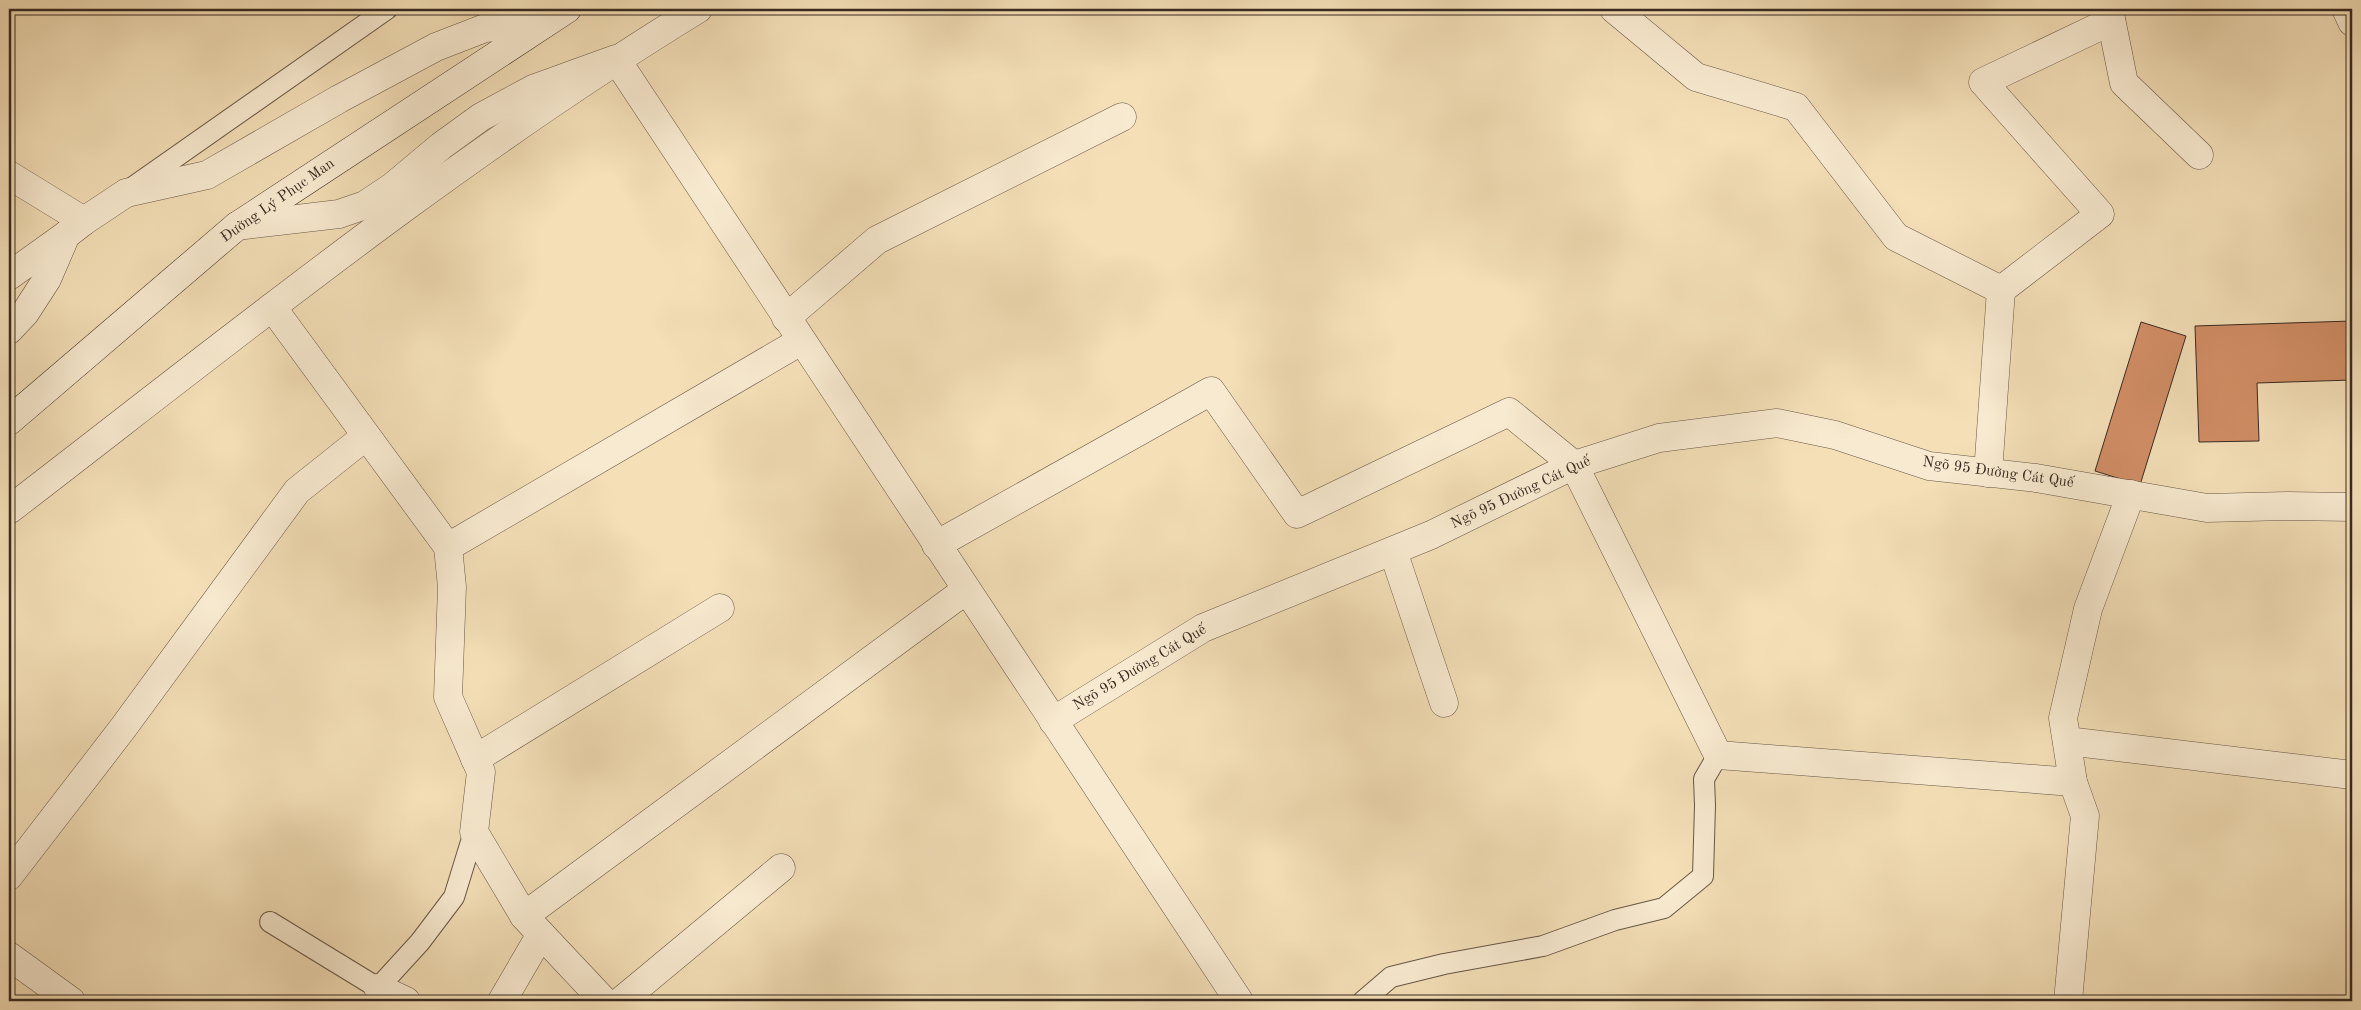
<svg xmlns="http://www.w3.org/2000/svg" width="2361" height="1010" font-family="'Old Standard TT',serif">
  <rect width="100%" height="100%" fill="#f4dfb7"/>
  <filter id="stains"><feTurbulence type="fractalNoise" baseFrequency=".004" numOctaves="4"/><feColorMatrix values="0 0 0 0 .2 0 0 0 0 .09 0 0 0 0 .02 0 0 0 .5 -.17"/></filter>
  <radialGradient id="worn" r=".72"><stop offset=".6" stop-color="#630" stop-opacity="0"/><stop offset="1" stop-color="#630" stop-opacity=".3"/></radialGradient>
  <g fill="#d28e66" stroke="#382a21">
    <polygon points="2352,321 2352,380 2257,383 2259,441 2199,442 2195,326"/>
    <polygon points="2141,322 2186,336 2140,485 2095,471"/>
  </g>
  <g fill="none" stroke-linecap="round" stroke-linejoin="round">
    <g stroke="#675746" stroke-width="22">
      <g id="lane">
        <polyline points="133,187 387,9"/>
        <polyline points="270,922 378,988 420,942 454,897 474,832"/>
        <polyline points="1363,1001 1391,977 1444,964 1543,946 1615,920 1664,908 1703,876 1705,805 1704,779 1718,755"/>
      </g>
    </g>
    <g stroke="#675746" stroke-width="29">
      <g id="street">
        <polyline points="1614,9 1696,77 1796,107 1896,237 2001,290 1988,473"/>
        <polyline points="2109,9 2124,83 2199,155"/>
        <polyline points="2346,9 2352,22"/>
        <polyline points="9,175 84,221 126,193 207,175 339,99 436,47 485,28 541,24"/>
        <polyline points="237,226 339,214 365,205 392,187 441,146 481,117 533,89 616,59 1239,1001"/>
        <polyline points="9,276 66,235"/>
        <polyline points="2001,290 2100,214 1983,82 2111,21"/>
        <polyline points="272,307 448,547 452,587 448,697 481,772 474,832 524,916 604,1001"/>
        <polyline points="786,318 877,240 1122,117"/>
        <polyline points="9,330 25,313 47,279 66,235 84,221"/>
        <path d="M9 510C234 337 456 157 698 9"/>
        <polyline points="936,545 1211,391 1297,514 1509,412 1574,465 1718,755 2073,782"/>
        <polyline points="448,547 801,341"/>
        <polyline points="1393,551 1444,703"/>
        <polyline points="1053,721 1203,628 1431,535 1574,465 1659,438 1777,423 1835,435 1929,466 2036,478 2207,508 2287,506 2352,507"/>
        <polyline points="2067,741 2352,775"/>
        <polyline points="475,759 720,608"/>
        <polyline points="9,876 123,728 297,491 366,436"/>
        <polyline points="524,916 966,590"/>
        <polyline points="9,956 71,1001"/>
        <polyline points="378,988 406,1001"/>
        <polyline points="502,1001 541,934"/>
        <polyline points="621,1001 781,868"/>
        <polyline points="2068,1001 2085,816 2073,782 2063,718 2088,609 2131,494"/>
      </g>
    </g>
    <g stroke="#382a21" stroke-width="29">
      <polyline id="secondary" points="9,421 237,226 567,9"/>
    </g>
    <use href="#lane" stroke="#f8ead0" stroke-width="20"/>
    <use href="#street" stroke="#f8ead0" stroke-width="28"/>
    <use href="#secondary" stroke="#f8ead0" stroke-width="28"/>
  </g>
  <g text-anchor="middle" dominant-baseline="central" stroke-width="5" stroke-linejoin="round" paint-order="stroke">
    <g font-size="15" fill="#382a21" stroke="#f8ead0">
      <text transform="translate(278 201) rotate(-35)">Đường Lý Phục Man</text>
      <text transform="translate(1998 473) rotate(8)">Ngõ 95 Đường Cát Quế</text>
      <text transform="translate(1521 493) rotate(-25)">Ngõ 95 Đường Cát Quế</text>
      <text transform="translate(1140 668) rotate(-31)">Ngõ 95 Đường Cát Quế</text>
    </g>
  </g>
  <rect width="2361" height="1010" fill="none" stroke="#f4dfb7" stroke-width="30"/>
  <rect x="10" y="10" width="2341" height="990" fill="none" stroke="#382a21" stroke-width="2.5"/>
  <rect x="15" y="15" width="2331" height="980" fill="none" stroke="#382a21"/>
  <rect width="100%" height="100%" filter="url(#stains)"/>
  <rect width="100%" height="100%" fill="url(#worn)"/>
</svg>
